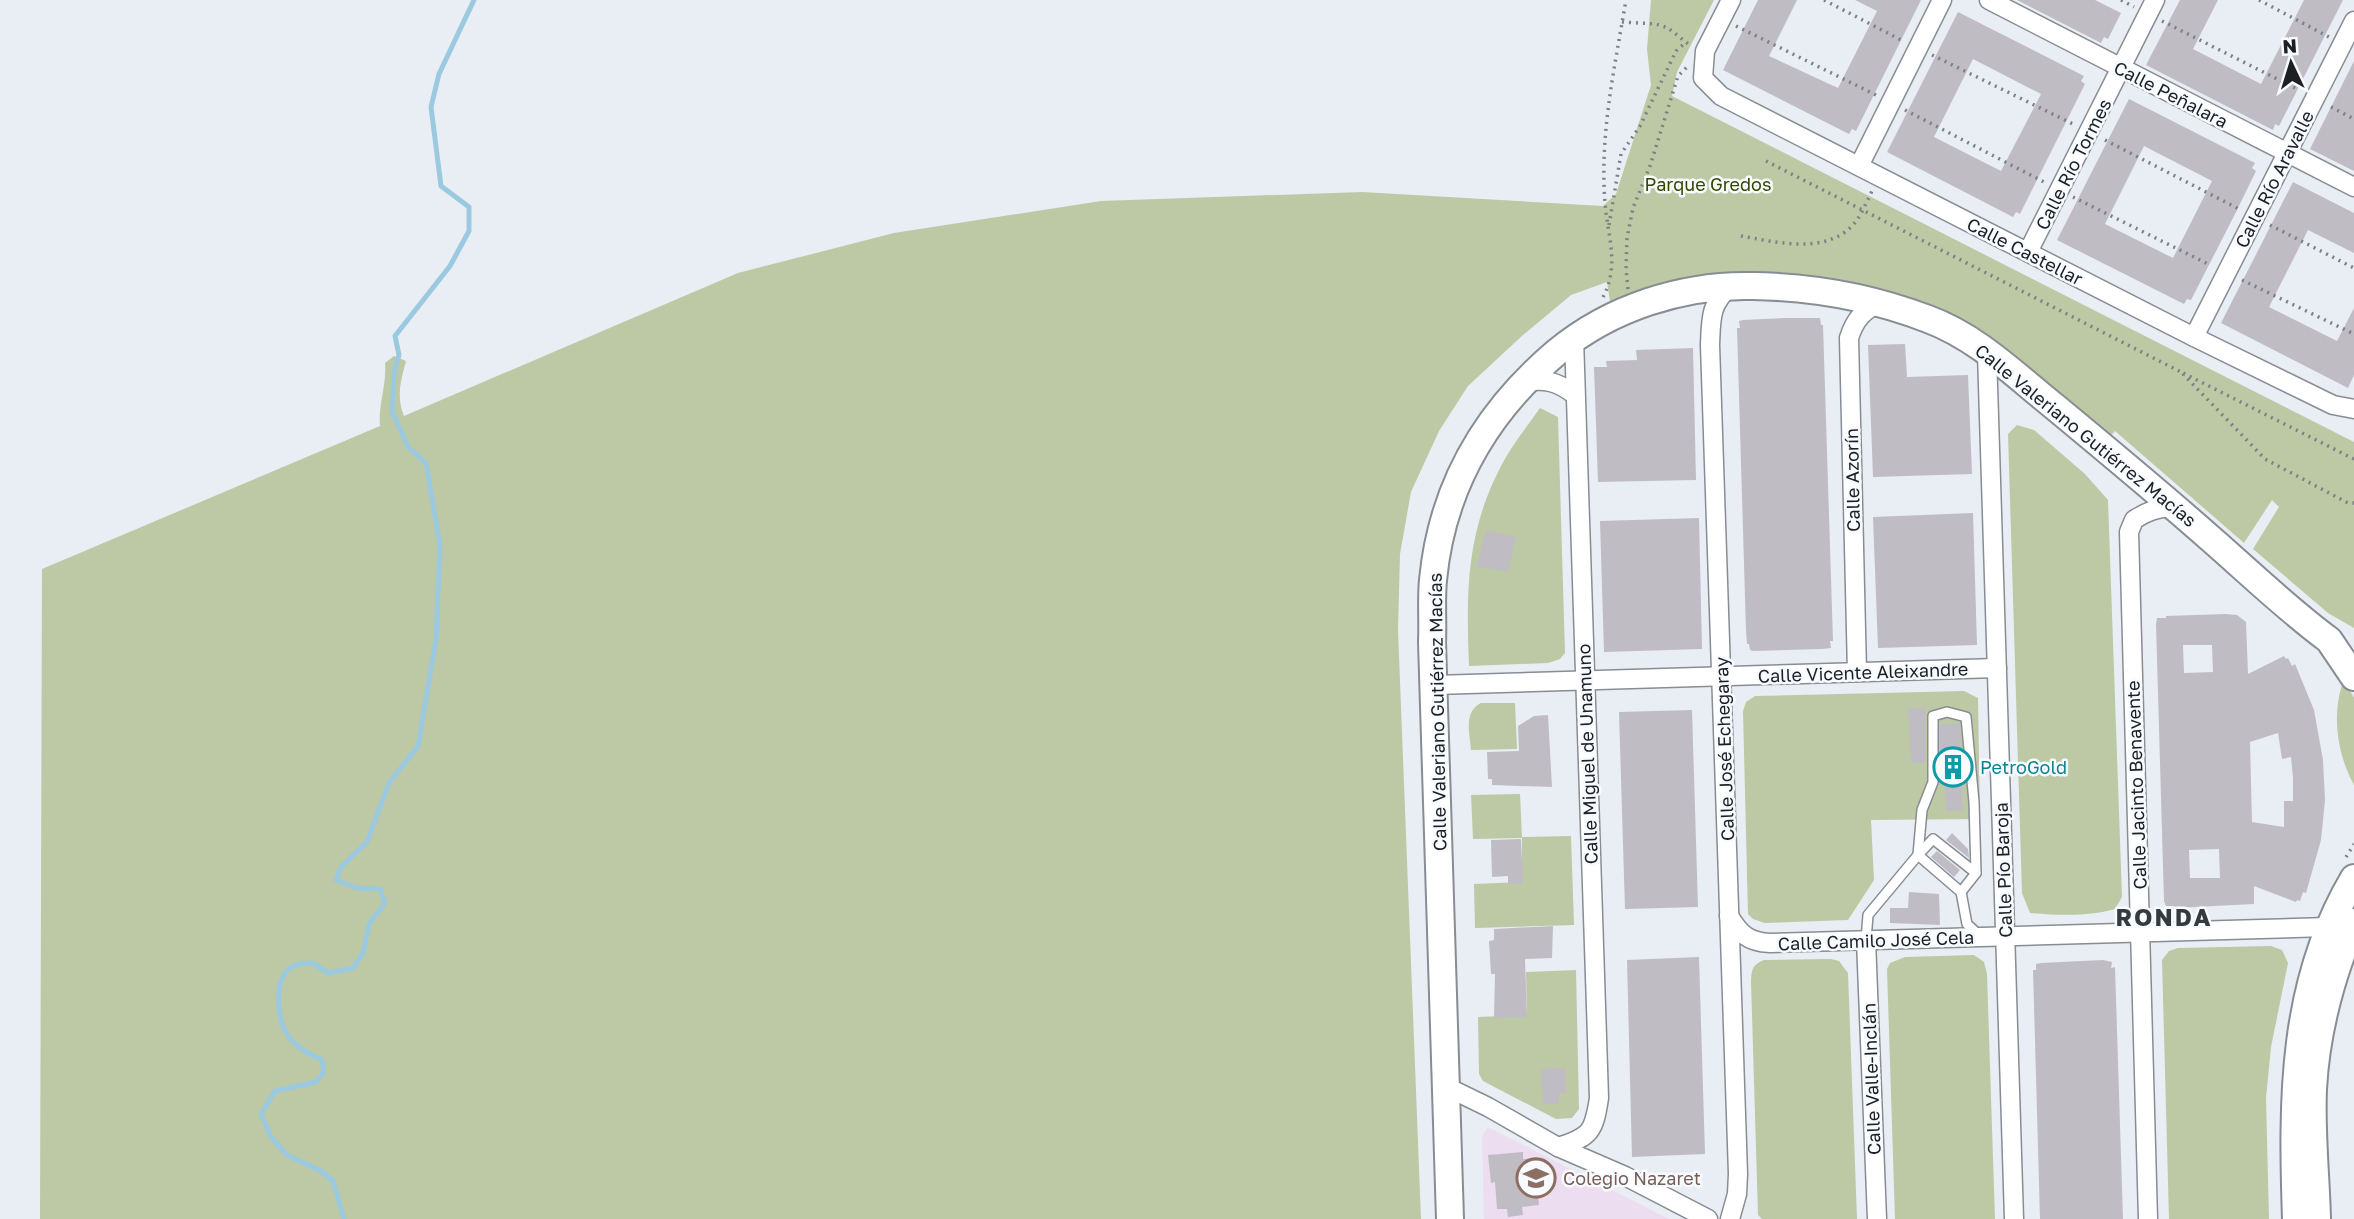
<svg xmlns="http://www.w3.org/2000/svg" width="2354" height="1219" font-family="'Golos Text',sans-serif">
  <rect width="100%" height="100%" fill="#e8eef4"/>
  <polygon fill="#ecddf0" points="1487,1128 1492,1129 1669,1219 1484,1219 1482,1137"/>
  <g fill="#bdc8a4">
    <path d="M1651 0H1714L1677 72 1672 96 2354 442V628L2328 613 2253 549 2279 507 2272 500 2244 543 2115 431 2108 439 1942 312 1903 296 1853 283 1793 274H1747L1611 308 1607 282 1571 295 1523 335 1468 386 1439 431 1411 492 1400 554 1398 630 1421 1219H40L42 569 380 426C378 404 387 385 385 363L394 356 406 361C401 380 396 397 404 416L738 273 894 233 1101 201 1362 192 1603 206 1616 194 1651 85 1647 49Z"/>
    <path d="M1540 408 1558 417 1565 653 1560 659 1548 663 1469 666C1466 588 1466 528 1506 457 1516 440 1529 424 1540 408Z"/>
    <path d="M2017 425 2034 430 2085 474 2108 500 2122 897 2115 909C2088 917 2058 915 2030 913L2022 893 2008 434Z"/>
    <path d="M2344 679 2354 698V785C2337 754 2331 713 2344 679Z"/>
    <polygon points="1964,691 1978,698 1980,819 1871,820 1874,880 1848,920 1765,923 1753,919 1748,914 1743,711 1746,702 1755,696"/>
    <path d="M1481 703H1515L1517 749 1471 750C1470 733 1463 712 1481 703Z"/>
    <polygon points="1520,794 1522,837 1571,836 1574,925 1475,928 1474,884 1522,882 1522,838 1473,839 1471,795"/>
    <polygon points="2271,946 2282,950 2288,963 2271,1047 2266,1098 2269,1219 2169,1219 2162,960 2169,951 2178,948"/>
    <polygon points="1974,955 1984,962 1987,974 1995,1219 1895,1219 1887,969 1890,963 1905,957"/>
    <path d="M1831 959 1839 961 1848 973 1857 1219H1762L1758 1215 1751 981C1752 969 1752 965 1764 960Z"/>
    <polygon points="1576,970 1579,1109 1572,1118 1556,1119 1483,1081 1479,1074 1478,1017 1527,1015 1526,972"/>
  </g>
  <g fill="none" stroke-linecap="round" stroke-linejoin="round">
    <path stroke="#9bc9df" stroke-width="5" d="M344 1219 333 1181 321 1171 287 1155 271 1137 261 1114 275 1091 316 1082 324 1072 322 1060C309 1054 295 1047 287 1034 276 1016 272 974 296 965 300 963 307 963 312 963L329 973 353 968 363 953 369 924 385 903 380 889 357 888 336 880 341 867 367 842 389 783 418 746 436 639 440 545 426 463 408 447 392 411 394 372 399 355 395 336 450 266 469 231V207L441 186 431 107 439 74 474 0"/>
  </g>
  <g fill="#c0bcc3" fill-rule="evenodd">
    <polygon points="1758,0 1797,0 1769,56 1838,88 1877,11 1855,0 1921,0 1856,131 1852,129 1849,134 1723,70"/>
    <polygon points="2017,0 2095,0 2121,13 2108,39 2104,37 2101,43"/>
    <polygon points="2180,0 2218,0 2193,49 2261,84 2304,0 2343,0 2279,126 2275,124 2273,130 2146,65"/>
    <path d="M1958 12 2084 76 2081 81 2085 84 2020 214 2016 212 2013 217 1887 152ZM1973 59 2041 94 2001 171 1934 137Z"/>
    <polygon points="2354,61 2354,171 2310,149"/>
    <path d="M2129 99 2255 163 2252 168 2256 171 2234 216 2191 300 2187 299 2184 304 2057 240ZM2144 146 2212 181 2173 258 2105 224Z"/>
    <polygon points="2293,182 2354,213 2354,253 2308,230 2269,307 2337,341 2354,308 2354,375 2348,388 2221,323"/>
    <polygon points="1785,318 1820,318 1821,325 1823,325 1833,641 1830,641 1831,648 1822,649 1753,651 1750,650 1749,644 1747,644 1746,631 1737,328 1740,328 1739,321 1743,320"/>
    <polygon points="1905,344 1907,377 1968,375 1972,474 1873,477 1868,345"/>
    <polygon points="1693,348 1696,480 1598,482 1594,367 1607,367 1606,361 1637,360 1636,350"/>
    <polygon points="1973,513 1977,645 1878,648 1873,517"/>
    <polygon points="1699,518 1702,649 1604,652 1600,521"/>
    <polygon points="1486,530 1516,537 1508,572 1477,566"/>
    <path d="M2226 614 2237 615 2246 622 2248 674 2284 656 2286 659 2288 658 2292 666 2295 664 2300 676 2314 710 2323 760 2325 800 2321 840 2306 893 2303 892 2300 901 2297 900 2296 902 2254 886V904L2175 908V906H2166L2164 901 2156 624 2157 618H2166V616ZM2183 645H2212L2213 672 2184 673ZM2278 733 2282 759 2291 757 2293 778V801H2284V827L2252 822 2250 742ZM2219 849 2220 878H2190L2189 850Z"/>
    <polygon points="1908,708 1925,708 1926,763 1911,763"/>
    <polygon points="1692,710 1698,907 1625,909 1619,712"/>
    <polygon points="1548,715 1552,787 1492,785 1492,779 1488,779 1487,752 1519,751 1518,726 1534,716"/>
    <polygon points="1940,724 1960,724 1963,810 1946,811 1944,764 1940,764"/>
    <polygon points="1952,833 1968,849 1969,858 1946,840"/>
    <polygon points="1521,839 1523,884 1508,884 1508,876 1492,877 1491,840"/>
    <polygon points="1937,851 1960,870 1954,877 1931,857"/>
    <polygon points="1909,892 1939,894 1940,925 1890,923 1890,908 1908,908"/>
    <polygon points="1553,926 1552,958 1525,959 1527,1017 1494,1018 1495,974 1491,974 1489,941 1494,940 1494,929"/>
    <polygon points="1699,957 1705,1154 1632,1157 1627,960"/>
    <polygon points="2103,960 2112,962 2111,968 2115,967 2123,1219 2040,1219 2033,970 2036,970 2036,964 2041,963"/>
    <polygon points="1565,1068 1566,1093 1559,1093 1559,1104 1543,1104 1541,1069"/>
    <polygon points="1523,1152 1523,1159 1534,1158 1539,1205 1522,1207 1523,1215 1508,1217 1507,1209 1497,1209 1495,1182 1491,1183 1488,1155"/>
  </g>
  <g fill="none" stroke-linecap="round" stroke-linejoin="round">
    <g stroke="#888d93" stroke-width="12">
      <g id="lane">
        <polyline points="1918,855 1922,810 1933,782 1933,716 1947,712 1966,717 1974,802 1976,873"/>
        <polyline points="1918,855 1933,839 1976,873 1961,892"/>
        <polyline points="1866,940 1868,915 1918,855 1961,892 1967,924 1980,936"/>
      </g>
    </g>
    <g stroke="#888d93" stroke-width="21">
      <g id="street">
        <polyline points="1731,0 1705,51 1703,78 1721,96 2194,337 2333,405 2354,409"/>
        <polyline points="1989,0 2354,187"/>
        <polyline points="1859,166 1942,0"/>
        <polyline points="2028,252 2155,0"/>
        <polyline points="2194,337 2354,21"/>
        <polyline points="1987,353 2014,1219"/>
        <path d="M1523 382C1546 379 1557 381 1575 395"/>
        <path d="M1857 672 1849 338C1855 319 1863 311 1880 302"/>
        <polyline points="1435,685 1997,668"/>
        <path d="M1729 916C1740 934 1748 942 1770 943L2328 927"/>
        <polyline points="1866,940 1877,1219"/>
        <polyline points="1447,1087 1488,1107 1558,1147 1625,1176 1708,1219"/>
        <path d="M1558 1147C1591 1137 1594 1131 1599 1098L1574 338"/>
        <path d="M1730 1219 1737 1194 1738 1174 1710 345C1711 319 1710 303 1731 286"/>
        <path d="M2148 1219 2129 532 2134 520C2147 511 2157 508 2173 507"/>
      </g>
    </g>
    <g stroke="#888d93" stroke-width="30">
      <g id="secondary">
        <path d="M1450 1219 1432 642C1433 621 1431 600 1433 580 1442 486 1486 412 1557 352 1610 308 1683 284 1753 286 1813 287 1871 297 1928 319 1977 337 2015 375 2055 407 2107 450 2160 494 2211 539 2250 573 2287 609 2329 640L2354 677"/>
        <path d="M2296 1219C2292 1100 2291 984 2354 878"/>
        <path d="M2317 1219C2316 1176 2311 1132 2313 1089 2316 1032 2332 974 2354 922"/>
      </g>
    </g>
    <g stroke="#7c8185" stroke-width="3.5" stroke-dasharray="2 5" stroke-linecap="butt">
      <polyline points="1824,0 1903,41"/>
      <polyline points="2121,0 2134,7"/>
      <polyline points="2259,0 2329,37"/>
      <polyline points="2162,21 2299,90"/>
      <polyline points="1622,22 1656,24 1668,28 1691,46"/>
      <polyline points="1736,26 1876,95"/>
      <polyline points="1932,55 2073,124"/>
      <polyline points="2331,107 2354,119"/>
      <polyline points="1905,110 2044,182"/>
      <polyline points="2105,140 2241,210"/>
      <polyline points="1766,161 2181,372"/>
      <polyline points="2073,197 2210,265"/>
      <polyline points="1609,225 1621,154 1640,126 1676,51 1685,43"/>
      <polyline points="2270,225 2354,268"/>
      <path d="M1741 236C1776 242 1825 255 1853 225 1861 216 1866 203 1872 191"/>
      <polyline points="2242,280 2354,334"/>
      <polyline points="1628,289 1626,269 1627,238 1633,208 1650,166 1678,76 1687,67"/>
      <path d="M1603 297C1618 269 1610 242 1606 213 1598 140 1614 72 1626 0"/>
      <polyline points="2354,459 2181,372 2265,459 2348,503 2354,503"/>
      <polyline points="2346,857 2354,844"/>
    </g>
    <use href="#lane" stroke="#fff" stroke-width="9"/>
    <use href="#street" stroke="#fff" stroke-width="18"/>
    <use href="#secondary" stroke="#fff" stroke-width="26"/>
  </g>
  <defs>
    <g id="building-ring" transform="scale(2.0125)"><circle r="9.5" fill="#f7fbff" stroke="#0f9aa8" stroke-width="1.5"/><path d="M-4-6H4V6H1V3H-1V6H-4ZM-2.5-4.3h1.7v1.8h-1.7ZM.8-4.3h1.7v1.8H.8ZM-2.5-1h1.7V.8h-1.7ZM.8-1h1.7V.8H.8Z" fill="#0f9aa8"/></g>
    <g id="school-ring" transform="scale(2.0125)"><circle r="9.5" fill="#f7fbff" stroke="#8d6e63" stroke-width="1.5"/><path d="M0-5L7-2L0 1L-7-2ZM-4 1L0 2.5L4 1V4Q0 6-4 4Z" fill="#8d6e63"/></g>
  </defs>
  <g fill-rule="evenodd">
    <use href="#building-ring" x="1953" y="767"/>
    <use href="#school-ring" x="1536" y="1178"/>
  </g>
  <g text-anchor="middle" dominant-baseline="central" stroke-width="5" stroke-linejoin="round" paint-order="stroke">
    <g font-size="18" fill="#1d2022" stroke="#f7fbff">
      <text transform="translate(2171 94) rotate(27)">Calle Peñalara</text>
      <text transform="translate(2073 164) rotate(-63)">Calle Río Tormes</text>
      <text transform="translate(2274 179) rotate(-63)">Calle Río Aravalle</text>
      <text transform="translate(2025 251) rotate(27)">Calle Castellar</text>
      <text transform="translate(2086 435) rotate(39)">Calle Valeriano Gutiérrez Macías</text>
      <text transform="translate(1852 480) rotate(-91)">Calle Azorín</text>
      <text transform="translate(1863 672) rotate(-2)">Calle Vicente Aleixandre</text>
      <text transform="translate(1437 712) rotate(-91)">Calle Valeriano Gutiérrez Macías</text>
      <text transform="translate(1724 749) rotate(-92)">Calle José Echegaray</text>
      <text transform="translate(1587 754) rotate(-92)">Calle Miguel de Unamuno</text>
      <text transform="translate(2136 785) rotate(-92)">Calle Jacinto Benavente</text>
      <text transform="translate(2003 870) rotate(-92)">Calle Pío Baroja</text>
      <text transform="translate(1876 940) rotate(-2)">Calle Camilo José Cela</text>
      <text transform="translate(1871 1079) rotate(-92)">Calle Valle-Inclán</text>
    </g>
    <g font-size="18" fill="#374500" stroke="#f7fbff">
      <text x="1708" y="184">Parque Gredos</text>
    </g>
    <g font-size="18" fill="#0d838f" stroke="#f7fbff" text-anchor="start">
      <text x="1980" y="767">PetroGold</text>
    </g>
    <g font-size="18" fill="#785e54" stroke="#f7fbff" text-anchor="start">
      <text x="1563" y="1178">Colegio Nazaret</text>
    </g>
    <g font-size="24" font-weight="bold" letter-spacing="2" fill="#353a3f" stroke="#f7fbff">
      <text x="2164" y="916">RONDA</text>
    </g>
  </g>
  <g transform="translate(2291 63) rotate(356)" stroke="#f7fbff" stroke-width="5" paint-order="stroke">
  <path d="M0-5L12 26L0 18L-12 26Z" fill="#1d2022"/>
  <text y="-10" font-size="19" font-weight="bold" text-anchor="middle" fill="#1d2022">N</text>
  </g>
</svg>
